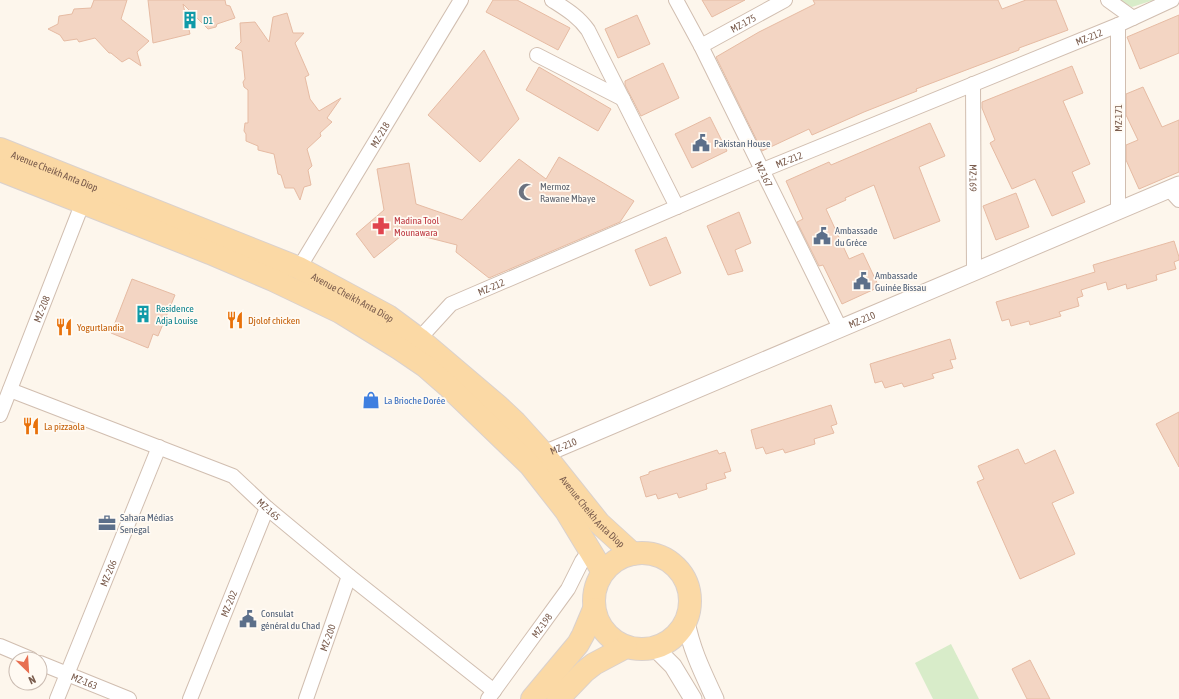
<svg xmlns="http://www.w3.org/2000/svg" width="1179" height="699" font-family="'Asap Condensed',sans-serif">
  <rect width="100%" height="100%" fill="#fdf6ec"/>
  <g fill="#d8ecc9">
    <polygon points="1119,0 1154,0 1132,7"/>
    <polygon points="951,644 979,699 933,699 915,663"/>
  </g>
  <g fill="#f3d5c3" stroke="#e6bba3">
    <polygon points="94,0 127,0 121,19 149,41 137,52 141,66 129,58 122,62 111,53 109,53 95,38 79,42 77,39 64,41 60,35 48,29 58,24 59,16 72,14 74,9 91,8"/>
    <polygon points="148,0 225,0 226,5 230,6 235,18 217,24 216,27 208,29 183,4 190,34 153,43"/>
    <polygon points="493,0 517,0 570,28 558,50 486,12"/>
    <polygon points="702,0 745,0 712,17"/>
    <polygon points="813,0 998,0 1002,9 1026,0 1056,0 1068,30 1019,48 1019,50 916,89 917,91 864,112 812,135 809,129 762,151 716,57 759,32 815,4"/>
    <polygon points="287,13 293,33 304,33 295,43 309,75 305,77 310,99 319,111 341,98 327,118 332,122 320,133 321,136 307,149 312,166 308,170 311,185 304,187 300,200 294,188 285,188 281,175 278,174 274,154 258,150 258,146 246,141 246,134 244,131 245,123 248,123 248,90 244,87 243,82 245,79 242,51 235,48 241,42 240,23 255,22 269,42 273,17"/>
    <polygon points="637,15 650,44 618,58 605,29"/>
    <polygon points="1179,15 1179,53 1140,69 1127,37"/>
    <polygon points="484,50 519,119 480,162 428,115"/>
    <polygon points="663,63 679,98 641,116 625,85 625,81"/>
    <polygon points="1072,66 1083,93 1063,101 1090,164 1072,172 1085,202 1052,216 1035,179 1012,189 990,143 995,140 982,108 982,102"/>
    <polygon points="539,67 611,109 598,131 526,90"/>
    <polygon points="1143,87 1162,127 1179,120 1179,172 1139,189 1126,160 1126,145 1138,140 1126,115 1126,94"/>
    <polygon points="710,117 727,151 692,168 675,134"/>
    <polygon points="930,123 945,156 919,167 940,221 894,239 874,185 845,198 846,200 826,209 849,259 863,253 879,287 842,304 823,265 819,266 797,222 803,219 786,181 829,162 831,165"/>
    <polygon points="559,157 634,201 620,222 489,278 456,252 457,245 406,232 374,258 356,234 384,210 377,169 409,163 416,204 462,220 519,159 546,179"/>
    <polygon points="1016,193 1029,227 996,240 983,206"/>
    <polygon points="739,212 751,243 735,250 743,271 728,275 707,226"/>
    <polygon points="666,237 681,273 650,286 635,250"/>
    <polygon points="1174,241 1179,257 1179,260 1174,262 1176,269 1156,275 1157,280 1127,289 1126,284 1108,290 1106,282 1081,290 1083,296 1077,298 1079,306 1059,312 1061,316 1030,325 1029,321 1011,326 1009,319 1002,321 996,302 1095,272 1093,265"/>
    <polygon points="132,279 175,295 158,336 153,334 148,348 111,333"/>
    <polygon points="950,339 956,359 950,360 953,368 932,374 934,378 904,387 902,383 885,388 882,381 875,383 870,364"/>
    <polygon points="831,405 837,424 831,426 834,433 814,439 815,444 785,453 783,449 766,454 763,447 756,449 751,430"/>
    <polygon points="1179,412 1179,467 1156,424"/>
    <polygon points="1018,449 1025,464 1055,450 1074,493 1052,503 1075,554 1020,579 977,482 984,479 978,466"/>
    <polygon points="717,450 719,454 725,452 731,471 724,473 726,478 706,484 707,489 679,498 677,493 658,499 656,494 646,497 640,477 649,474 649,472"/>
    <polygon points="1030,660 1050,699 1027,699 1012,669"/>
  </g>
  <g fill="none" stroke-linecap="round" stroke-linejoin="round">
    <g stroke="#d1beb0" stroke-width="16">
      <g id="minor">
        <path d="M552 0C566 9 578 16 588 30L677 207"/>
        <path id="s1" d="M676 0 701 46 840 328"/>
        <polyline points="1108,0 1133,18"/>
        <polyline points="1118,25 1118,211"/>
        <path id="s2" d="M701 46 785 0"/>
        <polyline points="537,55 623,99"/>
        <path id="s3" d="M973 84 974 271"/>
        <polyline points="1169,189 1179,200"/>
        <path id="s4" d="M299 268 461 0"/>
        <path id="s5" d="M419 339 451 304 763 170 1118 25 1172 0"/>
        <path id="s6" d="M10 390 233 476 267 508 349 576 494 691"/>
        <path id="s7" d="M0 415 83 202"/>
        <polyline points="0,646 31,659"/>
        <path id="s8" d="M40 663 129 699"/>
        <path id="s9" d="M57 699 159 447"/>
        <path id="s10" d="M190 699 267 508"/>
        <path id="s11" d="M306 699 349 576"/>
        <path id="s12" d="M488 699 568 589 582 561 590 550"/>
      </g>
    </g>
    <g stroke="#d1beb0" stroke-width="19">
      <g id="tertiary">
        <path id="s13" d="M544 454 1179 185"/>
        <path d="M686 621C691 649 703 673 715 699"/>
        <polyline points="655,648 673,666 693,699"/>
      </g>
    </g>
    <g stroke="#dad1cd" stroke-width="24">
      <g id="primary">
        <path id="s14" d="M0 149 299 268 388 316 419 339 499 407 515 422 544 454 599 523 633 554"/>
        <polyline points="0,170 210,253 273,280 340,312 400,349 425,366 449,387 530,465 566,511 603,572"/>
        <circle cx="642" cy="601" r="48"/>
        <polyline points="532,699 578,644 583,635 594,609"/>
        <polyline points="558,699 585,671 594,664 626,647"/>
      </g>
    </g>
    <use href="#minor" stroke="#fff" stroke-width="14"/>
    <use href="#tertiary" stroke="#fff" stroke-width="17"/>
    <use href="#primary" stroke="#fbd9a5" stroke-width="22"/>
  </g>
  <defs>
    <g id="building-bare" transform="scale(1.38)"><path d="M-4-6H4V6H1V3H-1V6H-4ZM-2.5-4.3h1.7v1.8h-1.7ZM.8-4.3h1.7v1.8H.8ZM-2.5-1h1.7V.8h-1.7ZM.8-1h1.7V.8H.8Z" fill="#0f9aa8" stroke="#fffaf3" stroke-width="2.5" paint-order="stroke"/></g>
    <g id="civic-bare" transform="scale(1.38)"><path d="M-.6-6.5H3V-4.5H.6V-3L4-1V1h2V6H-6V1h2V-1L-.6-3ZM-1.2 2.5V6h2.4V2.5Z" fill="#5c6f8a" stroke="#fffaf3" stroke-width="2.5" paint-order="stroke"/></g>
    <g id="mosque-bare" transform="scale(1.38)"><path d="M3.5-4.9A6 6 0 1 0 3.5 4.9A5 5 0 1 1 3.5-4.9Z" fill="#6b7280" stroke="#fffaf3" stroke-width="2.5" paint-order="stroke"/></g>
    <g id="pharmacy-bare" transform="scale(1.38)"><path d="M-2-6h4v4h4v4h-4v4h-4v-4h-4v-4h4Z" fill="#e0444e" stroke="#fffaf3" stroke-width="2.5" paint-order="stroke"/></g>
    <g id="restaurant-bare" transform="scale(1.38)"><path d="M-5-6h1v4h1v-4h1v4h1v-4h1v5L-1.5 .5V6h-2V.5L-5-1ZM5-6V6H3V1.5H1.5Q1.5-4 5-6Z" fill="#e8710a" stroke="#fffaf3" stroke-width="2.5" paint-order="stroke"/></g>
    <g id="shop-bare" transform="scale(1.38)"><path d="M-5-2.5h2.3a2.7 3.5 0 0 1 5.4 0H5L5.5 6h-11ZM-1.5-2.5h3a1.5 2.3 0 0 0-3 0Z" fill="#3f7fe0" stroke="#fffaf3" stroke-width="2.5" paint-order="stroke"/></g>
    <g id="office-bare" transform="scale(1.38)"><path d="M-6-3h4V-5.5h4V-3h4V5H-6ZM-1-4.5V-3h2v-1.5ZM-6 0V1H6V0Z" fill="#5c6f8a" stroke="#fffaf3" stroke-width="2.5" paint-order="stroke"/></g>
  </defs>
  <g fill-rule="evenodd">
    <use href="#building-bare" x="190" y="20"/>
    <use href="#civic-bare" x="701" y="143"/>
    <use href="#mosque-bare" x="527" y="192"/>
    <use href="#pharmacy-bare" x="381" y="226"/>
    <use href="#civic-bare" x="822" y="236"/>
    <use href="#civic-bare" x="862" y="281"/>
    <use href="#building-bare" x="143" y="314"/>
    <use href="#restaurant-bare" x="235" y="320"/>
    <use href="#restaurant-bare" x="64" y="327"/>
    <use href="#shop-bare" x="371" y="400"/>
    <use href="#restaurant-bare" x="31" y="426"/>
    <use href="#office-bare" x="107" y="523"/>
    <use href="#civic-bare" x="248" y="619"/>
  </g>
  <g text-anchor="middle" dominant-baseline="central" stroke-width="3.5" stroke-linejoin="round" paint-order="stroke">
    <g font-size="10" fill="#0d838f" stroke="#fffaf3" text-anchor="start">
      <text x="203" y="20">D1</text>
      <text x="156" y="308">Residence<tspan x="156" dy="12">Adja Louise</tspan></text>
    </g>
    <g font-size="10" fill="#7a5c4d" stroke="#fffaf3">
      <text stroke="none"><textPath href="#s2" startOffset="48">MZ-175</textPath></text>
      <text stroke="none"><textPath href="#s5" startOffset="739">MZ-212</textPath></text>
      <text transform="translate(1118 118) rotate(-90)">MZ-171</text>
      <text stroke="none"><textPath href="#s4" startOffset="156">MZ-218</textPath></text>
      <text stroke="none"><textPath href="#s5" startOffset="415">MZ-212</textPath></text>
      <text stroke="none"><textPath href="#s14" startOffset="59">Avenue Cheikh Anta Diop</textPath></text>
      <text stroke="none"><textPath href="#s1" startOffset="195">MZ-167</textPath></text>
      <text stroke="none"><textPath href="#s3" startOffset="94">MZ-169</textPath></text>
      <text stroke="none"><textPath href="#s5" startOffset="91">MZ-212</textPath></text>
      <text stroke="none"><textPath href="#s14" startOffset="383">Avenue Cheikh Anta Diop</textPath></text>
      <text stroke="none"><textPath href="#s7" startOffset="114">MZ-208</textPath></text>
      <text stroke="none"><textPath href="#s13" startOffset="345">MZ-210</textPath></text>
      <text stroke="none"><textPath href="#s13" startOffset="21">MZ-210</textPath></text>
      <text stroke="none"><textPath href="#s6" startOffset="288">MZ-165</textPath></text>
      <text stroke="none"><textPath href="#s14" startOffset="707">Avenue Cheikh Anta Diop</textPath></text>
      <text stroke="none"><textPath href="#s9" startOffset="136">MZ-206</textPath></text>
      <text stroke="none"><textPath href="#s10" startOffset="103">MZ-202</textPath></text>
      <text stroke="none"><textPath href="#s12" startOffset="91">MZ-198</textPath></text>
      <text stroke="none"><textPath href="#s11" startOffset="65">MZ-200</textPath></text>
      <text stroke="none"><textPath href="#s8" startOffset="48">MZ-163</textPath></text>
    </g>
    <g font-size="10" fill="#4e5e75" stroke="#fffaf3" text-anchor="start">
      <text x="714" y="143">Pakistan House</text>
      <text x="835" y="230">Ambassade<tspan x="835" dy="12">du Grèce</tspan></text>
      <text x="875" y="275">Ambassade<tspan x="875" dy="12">Guinée Bissau</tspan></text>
      <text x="120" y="517">Sahara Médias<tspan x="120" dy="12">Senegal</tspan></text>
      <text x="261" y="613">Consulat<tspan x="261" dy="12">général du Chad</tspan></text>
    </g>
    <g font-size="10" fill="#5b616d" stroke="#fffaf3" text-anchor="start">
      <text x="540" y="186">Mermoz<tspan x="540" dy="12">Rawane Mbaye</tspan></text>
    </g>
    <g font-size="10" fill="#be3a42" stroke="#fffaf3" text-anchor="start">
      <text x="394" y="220">Madina Tool<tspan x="394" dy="12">Mounawara</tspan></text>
    </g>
    <g font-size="10" fill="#c56008" stroke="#fffaf3" text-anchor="start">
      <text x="248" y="320">Djolof chicken</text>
      <text x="77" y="327">Yogurtlandia</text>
      <text x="44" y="426">La pizzaola</text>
    </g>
    <g font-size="10" fill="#366cbe" stroke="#fffaf3" text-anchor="start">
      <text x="384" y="400">La Brioche Dorée</text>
    </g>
  </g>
  <g transform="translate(28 671) rotate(155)"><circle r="19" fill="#fffaf3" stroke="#cabbb1"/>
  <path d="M0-3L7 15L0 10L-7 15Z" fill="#e76f51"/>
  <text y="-6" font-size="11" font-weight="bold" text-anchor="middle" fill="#7a5c4d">N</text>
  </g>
</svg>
